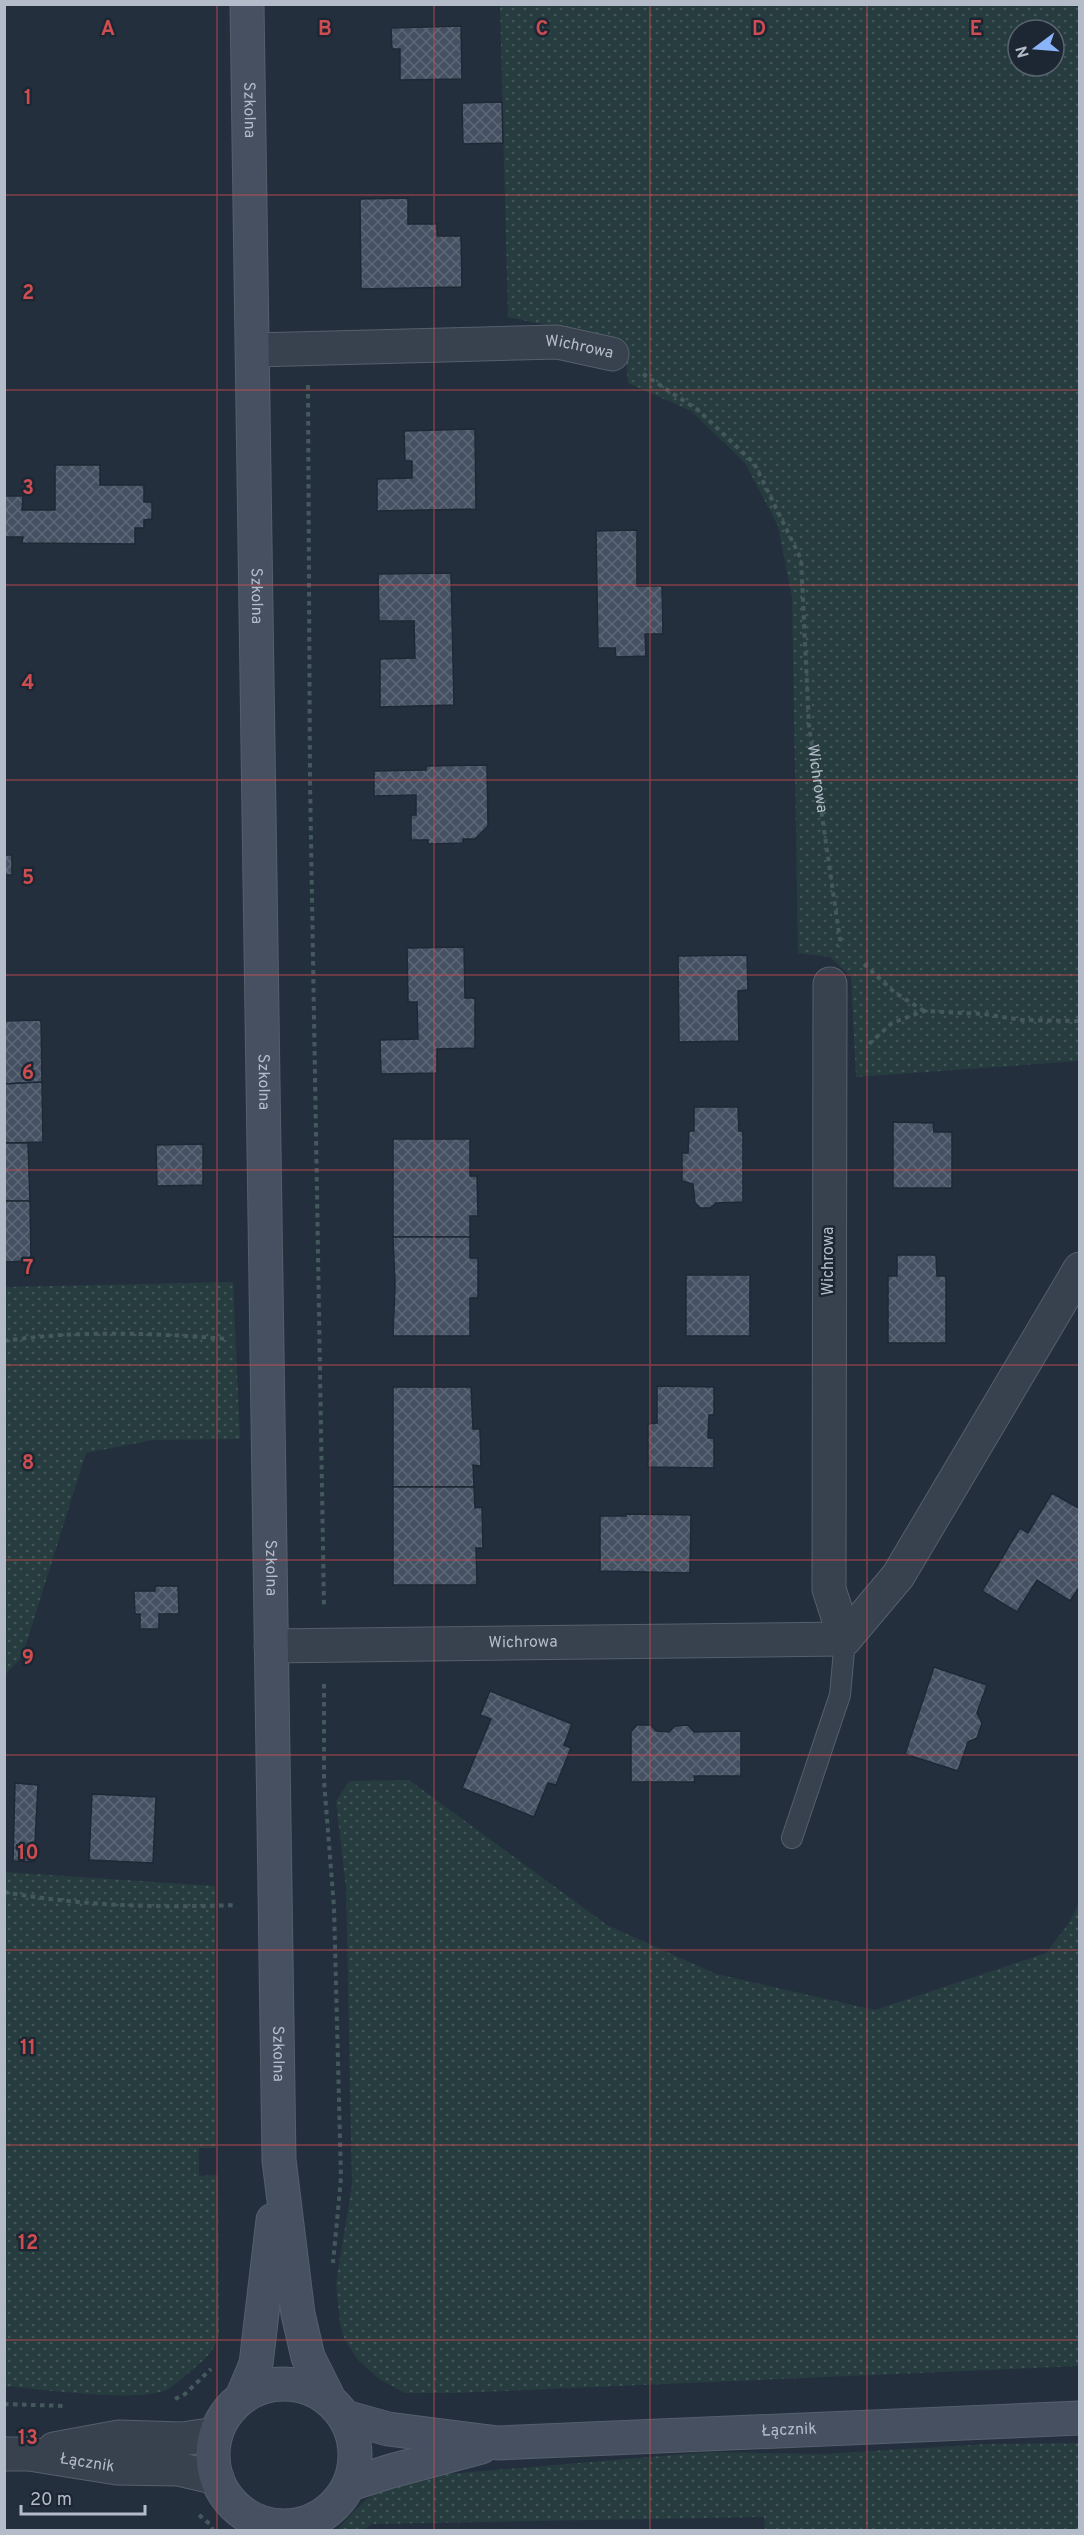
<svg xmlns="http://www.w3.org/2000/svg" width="1084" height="2535" font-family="Overpass,sans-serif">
  <defs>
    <pattern id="grass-dots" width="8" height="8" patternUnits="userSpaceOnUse" patternTransform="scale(1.5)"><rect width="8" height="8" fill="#263c3f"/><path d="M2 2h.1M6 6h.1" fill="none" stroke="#435659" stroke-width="1.8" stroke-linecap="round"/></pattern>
    <pattern id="building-cross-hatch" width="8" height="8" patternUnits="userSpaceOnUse" patternTransform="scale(1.5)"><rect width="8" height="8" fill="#455162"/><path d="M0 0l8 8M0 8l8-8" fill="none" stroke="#5d6877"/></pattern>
  </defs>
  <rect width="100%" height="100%" fill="#242f3e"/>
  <g fill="url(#grass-dots)" fill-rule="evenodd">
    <path d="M500 5H1079V1061L856 1077 851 977 830 957 798 953 792 597 778 526 745 463 691 411 628 383 625 344 605 337 508 317ZM1018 30H1054V66H1018Z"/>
    <polygon points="233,1282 240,1439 153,1440 86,1453 22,1657 5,1675 5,1287"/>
    <polygon points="409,1780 607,1925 716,1974 875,2010 1046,1953 1069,1923 1079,1903 1079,2366 456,2393 405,2393 379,2379 357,2359 344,2338 340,2323 336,2283 352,2185 346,1888 336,1801 349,1781"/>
    <path d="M5 1872 215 1886 216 2148H199V2176L218 2175 219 2335C214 2352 205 2359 192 2370 183 2377 176 2385 166 2390 137 2403 40 2389 5 2386Z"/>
    <path d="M1079 2443V2530H765L764 2517 372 2524 364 2530H337C359 2506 371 2491 402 2478L709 2452 822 2454 989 2444Z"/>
  </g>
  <g fill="url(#building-cross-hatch)" stroke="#1f2835" stroke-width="1.5">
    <polygon points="461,26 462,79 400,80 400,49 392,49 391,28"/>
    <polygon points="502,102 503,143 463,144 462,103"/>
    <polygon points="408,198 408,224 437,224 437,236 461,236 462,287 361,289 360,199"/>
    <polygon points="475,429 476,509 377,511 377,479 412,478 412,461 405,461 404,431"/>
    <polygon points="55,465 100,465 100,485 144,485 144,502 152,502 152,519 144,520 144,528 135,528 135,544 22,543 23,537 4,537 4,496 23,496 22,510 55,510"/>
    <polygon points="637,530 637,586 662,586 663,634 645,634 646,656 616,657 615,648 598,648 596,531"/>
    <polygon points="451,573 454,705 380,707 380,659 415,658 414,621 379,621 378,574"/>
    <polygon points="487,765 488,826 475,839 463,839 463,843 428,844 428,840 411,840 411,815 416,815 416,795 374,796 374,771 426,770 426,766"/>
    <rect x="4" y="855" width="8" height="20"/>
    <polygon points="464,947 465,998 475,998 475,1048 437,1049 437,1073 381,1074 380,1040 418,1039 417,1002 408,1002 407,948"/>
    <polygon points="747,955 748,990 738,991 739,1041 679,1042 678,956"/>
    <polygon points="41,1020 42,1082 4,1084 4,1021"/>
    <polygon points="42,1082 43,1142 4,1143 4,1084"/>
    <polygon points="694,1107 738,1107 739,1131 743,1131 743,1202 716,1203 710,1208 700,1208 695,1203 693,1184 682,1181 682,1153 688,1153 689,1131 694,1131"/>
    <polygon points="893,1122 933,1123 934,1132 952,1132 952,1188 893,1188"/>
    <polygon points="393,1139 470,1139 470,1176 477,1176 478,1216 470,1216 470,1237 393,1237"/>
    <polygon points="4,1143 28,1143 30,1201 4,1201"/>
    <polygon points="203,1144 203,1185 157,1186 156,1145"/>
    <polygon points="4,1201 30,1201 31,1261 4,1262"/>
    <polygon points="393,1237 470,1237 470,1258 478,1258 478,1298 470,1298 470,1336 393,1336 395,1284"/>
    <polygon points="897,1255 936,1255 937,1276 946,1276 946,1343 888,1343 888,1276 897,1276"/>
    <rect x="686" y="1275" width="64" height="61"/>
    <polygon points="657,1386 714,1387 714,1415 709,1415 708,1438 714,1438 714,1468 648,1467 648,1424 657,1423"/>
    <polygon points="393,1387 471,1387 473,1429 480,1429 481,1466 473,1465 474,1487 393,1487"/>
    <polygon points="393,1487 474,1487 475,1508 482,1507 483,1548 476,1548 477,1585 393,1585"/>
    <polygon points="1052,1493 1080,1509 1080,1586 1070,1601 1037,1580 1017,1612 982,1591 1020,1528 1028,1533"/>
    <polygon points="626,1514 691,1515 690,1573 600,1571 600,1516 626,1516"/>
    <polygon points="155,1586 178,1586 179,1614 159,1614 159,1629 140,1629 140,1614 135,1614 134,1591 155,1591"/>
    <polygon points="934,1667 987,1685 977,1713 982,1723 977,1738 968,1742 958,1771 905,1754"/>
    <polygon points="490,1691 572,1724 564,1745 571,1748 556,1785 548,1783 534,1817 462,1788 491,1719 480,1715"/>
    <polygon points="637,1725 651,1725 656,1731 669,1732 675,1726 688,1725 694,1732 741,1731 741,1776 694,1776 695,1782 631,1782 631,1732"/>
    <polygon points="15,1783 38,1785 34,1862 13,1861"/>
    <polygon points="92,1794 156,1797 153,1863 89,1860"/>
  </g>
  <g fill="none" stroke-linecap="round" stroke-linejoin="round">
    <g stroke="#565f6c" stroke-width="22">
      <polyline id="lane" points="792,1838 840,1695 845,1639"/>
    </g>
    <g stroke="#565f6c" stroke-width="35">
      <g id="street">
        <path id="s2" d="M253 350 557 342 612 354"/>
        <polyline points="830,984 829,1589 845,1639"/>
        <path id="s3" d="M271 1646 845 1639 898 1576 1080 1269"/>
        <polyline points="54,2449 119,2437 182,2439 216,2434"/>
        <path id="s4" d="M4 2454H29L117 2468 178 2469 217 2478"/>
      </g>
    </g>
    <g stroke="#565f6c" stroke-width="35">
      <g id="secondary">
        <path id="s5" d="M247 4 279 2160 298 2314 308 2357 329 2399"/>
        <circle cx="284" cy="2455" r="71"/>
        <polyline points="242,2397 256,2364 273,2220"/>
        <path id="s6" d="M345 2417 388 2429 498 2443 1080 2418"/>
        <polyline points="350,2484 391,2471 481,2447"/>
      </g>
    </g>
    <g stroke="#44595c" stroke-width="4" stroke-dasharray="4.5 4.5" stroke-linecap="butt">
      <path id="s1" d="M643 374 698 410 754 463 801 559 809 726 840 940 838 947"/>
      <polyline points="308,385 310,781 324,1607"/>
      <polyline points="864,964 894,992 924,1011"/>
      <polyline points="869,1044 892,1023 924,1011 984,1014 1022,1020 1080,1021"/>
      <path d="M4 1341C78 1330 154 1333 228 1339"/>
      <polyline points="324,1684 324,1781 334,1907 341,2178 333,2263"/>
      <path d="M4 1892C82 1906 158 1908 237 1905"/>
      <polyline points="175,2399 185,2394 211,2369"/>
      <polyline points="4,2404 65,2406"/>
      <polyline points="199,2515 211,2525 213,2530"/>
    </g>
    <use href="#lane" stroke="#38414e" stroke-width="20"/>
    <use href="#street" stroke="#38414e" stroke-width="33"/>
    <use href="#secondary" stroke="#465061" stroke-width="33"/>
  </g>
  <path fill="none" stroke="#ce4d50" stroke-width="1.5" stroke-opacity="0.55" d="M217 4V2530M434 4V2530M650 4V2530M867 4V2530M4 195H1080M4 390H1080M4 585H1080M4 780H1080M4 975H1080M4 1170H1080M4 1365H1080M4 1560H1080M4 1755H1080M4 1950H1080M4 2145H1080M4 2340H1080"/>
  <g text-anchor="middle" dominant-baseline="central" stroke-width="5" stroke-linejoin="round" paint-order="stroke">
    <g font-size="16" fill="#b4bcc9" stroke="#1d2633">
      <text stroke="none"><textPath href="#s5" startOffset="106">Szkolna</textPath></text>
      <text stroke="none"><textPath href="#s2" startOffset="327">Wichrowa</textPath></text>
      <text stroke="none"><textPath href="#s5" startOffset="592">Szkolna</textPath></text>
      <text stroke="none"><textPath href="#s1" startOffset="470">Wichrowa</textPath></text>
      <text stroke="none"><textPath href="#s5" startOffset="1078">Szkolna</textPath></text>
      <text transform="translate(829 1261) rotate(-90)">Wichrowa</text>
      <text stroke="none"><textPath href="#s5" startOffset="1564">Szkolna</textPath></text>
      <text stroke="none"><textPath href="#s3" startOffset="252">Wichrowa</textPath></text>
      <text stroke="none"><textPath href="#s5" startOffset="2050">Szkolna</textPath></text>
      <text stroke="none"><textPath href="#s6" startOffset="447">Łącznik</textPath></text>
      <text stroke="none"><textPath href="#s4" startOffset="84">Łącznik</textPath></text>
    </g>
  </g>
  <g font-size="20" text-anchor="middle" font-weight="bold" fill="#ce4d50" stroke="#1d2633" stroke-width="5" stroke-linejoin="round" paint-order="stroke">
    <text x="108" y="35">A</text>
    <text x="325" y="35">B</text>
    <text x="542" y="35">C</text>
    <text x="759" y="35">D</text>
    <text x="976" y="35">E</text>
    <text x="28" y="104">1</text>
    <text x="28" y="299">2</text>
    <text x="28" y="494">3</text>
    <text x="28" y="689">4</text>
    <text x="28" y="884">5</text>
    <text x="28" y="1079">6</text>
    <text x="28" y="1274">7</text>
    <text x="28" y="1469">8</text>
    <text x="28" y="1664">9</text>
    <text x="28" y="1859">10</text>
    <text x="28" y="2054">11</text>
    <text x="28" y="2249">12</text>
    <text x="28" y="2444">13</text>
  </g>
  <rect width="1084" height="2535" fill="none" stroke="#b4bcc9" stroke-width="12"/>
  <g transform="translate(1036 48) rotate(254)"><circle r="28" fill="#1d2633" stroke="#59626f" stroke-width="1.5"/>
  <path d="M0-4.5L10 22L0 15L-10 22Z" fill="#8ab4f8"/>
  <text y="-9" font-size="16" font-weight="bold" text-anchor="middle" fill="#b4bcc9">N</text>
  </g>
  <path d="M21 2505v9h124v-9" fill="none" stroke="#b4bcc9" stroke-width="3"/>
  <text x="30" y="2505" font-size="18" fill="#b4bcc9" stroke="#1d2633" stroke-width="4.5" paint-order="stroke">20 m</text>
</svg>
